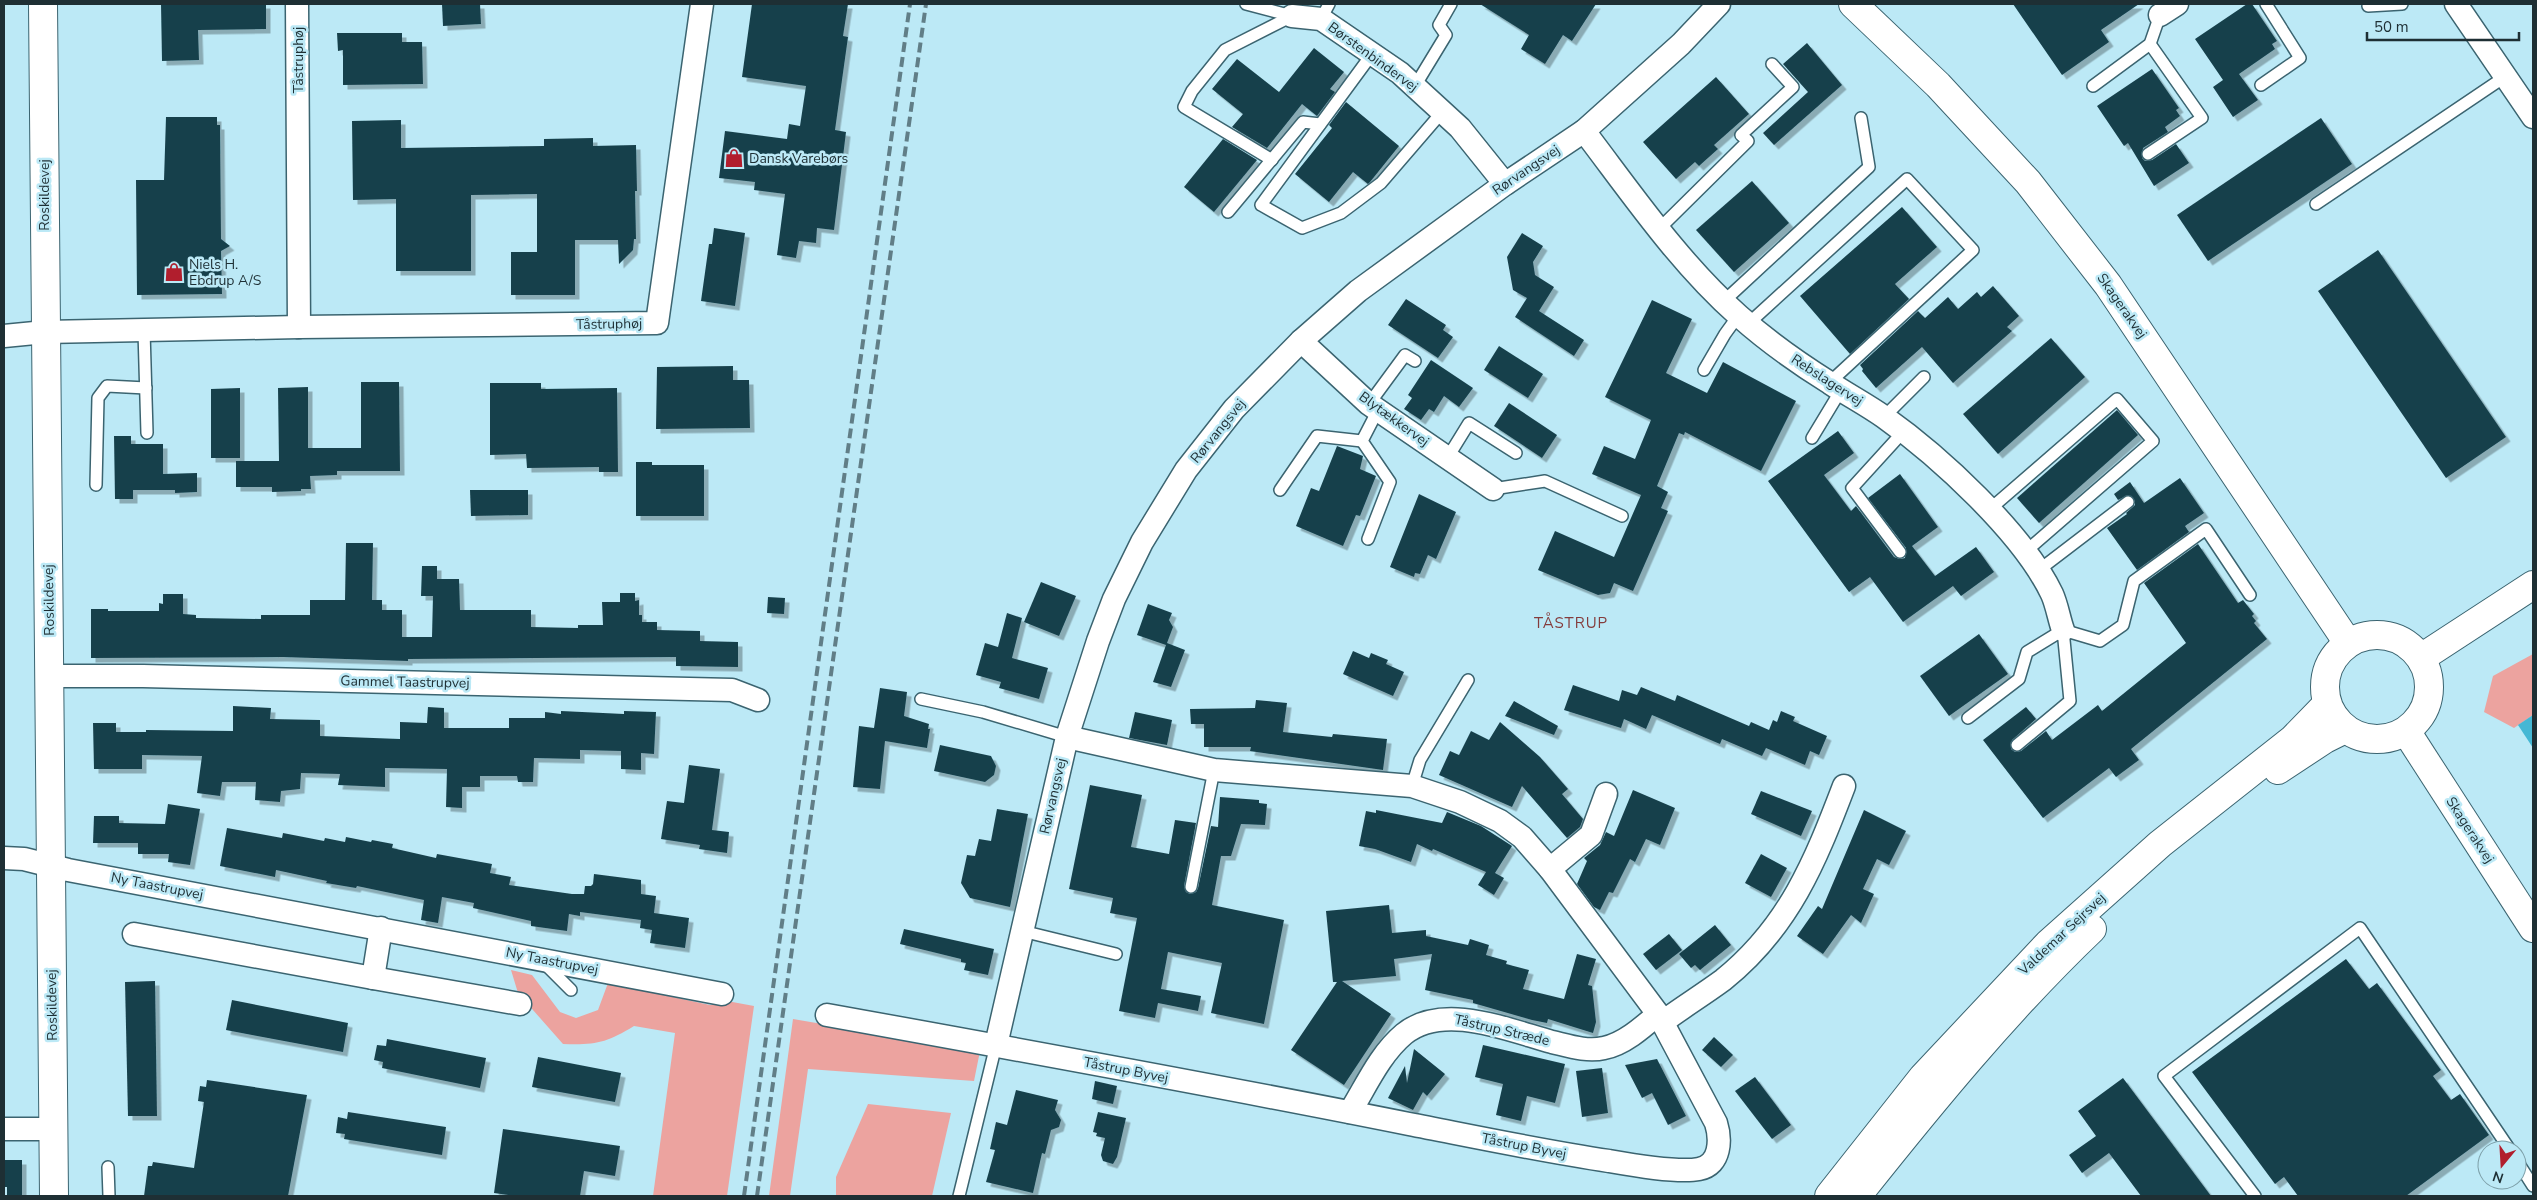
<svg xmlns="http://www.w3.org/2000/svg" width="2537" height="1200" font-family="'Nunito Sans',sans-serif">
  <defs>
    <filter id="shadow"><feDropShadow dx="4.5" dy="4.5" stdDeviation="0" flood-color="#0004"/></filter>
  </defs>
  <rect width="100%" height="100%" fill="#bce9f6"/>
  <g fill="#eca39f">
    <polygon points="2533,654 2533,715 2514,728 2484,712 2493,676"/>
    <path d="M511 970 532 975 560 1012 576 1018 598 1010 608 983 710 1005 727 1001 754 1006 727 1196H653L675 1033 634 1026C606 1043 596 1045 563 1044L518 993Z"/>
    <polygon points="793,1019 980,1051 974,1081 808,1069 790,1196 769,1196"/>
    <polygon points="868,1104 951,1113 932,1196 836,1196 836,1177"/>
  </g>
  <polygon fill="#45b7d4" points="2533,715 2533,748 2518,725"/>
  <g fill="#17414c" filter="url(#shadow)">
    <polygon points="161,4 266,4 266,29 198,30 199,60 162,61"/>
    <polygon points="442,4 480,4 481,24 443,26"/>
    <polygon points="752,4 848,4 843,36 848,37 835,130 846,132 834,230 817,228 816,243 799,241 796,258 777,255 785,194 754,190 755,182 719,178 725,131 787,139 789,124 800,126 806,86 742,77"/>
    <polygon points="1480,4 1596,4 1572,41 1563,35 1545,64 1521,49 1529,35"/>
    <polygon points="2013,4 2139,4 2101,30 2109,42 2062,75"/>
    <polygon points="2247,4 2252,4 2277,41 2272,44 2275,49 2239,74 2258,100 2233,117 2213,87 2223,80 2195,39"/>
    <polygon points="337,33 402,33 402,42 422,42 423,84 343,85 343,50 338,51"/>
    <polygon points="1807,43 1842,85 1774,145 1763,133 1808,92 1783,64"/>
    <polygon points="1314,48 1344,72 1330,89 1335,92 1317,116 1302,104 1267,148 1232,127 1243,114 1212,89 1237,59 1279,92"/>
    <polygon points="2152,69 2179,108 2176,110 2180,116 2165,127 2168,132 2143,148 2142,158 2145,161 2152,160 2176,144 2189,163 2154,186 2128,143 2124,146 2097,106"/>
    <polygon points="1716,77 1749,114 1714,145 1718,149 1699,166 1695,162 1676,179 1643,142"/>
    <polygon points="1346,102 1399,146 1370,182 1368,184 1353,172 1329,202 1295,174 1332,128 1329,125"/>
    <polygon points="166,117 217,117 217,125 220,125 221,239 230,246 221,251 222,294 137,295 136,180 164,180"/>
    <polygon points="2321,118 2352,164 2208,261 2177,215"/>
    <polygon points="401,120 401,148 544,146 544,139 593,138 593,146 636,145 637,191 635,191 636,239 634,239 633,250 619,264 618,240 575,240 575,295 511,295 511,252 537,252 537,194 471,195 471,271 396,271 396,199 353,200 352,121"/>
    <polygon points="1223,139 1257,160 1214,212 1184,187"/>
    <polygon points="1752,181 1789,223 1734,272 1696,230"/>
    <polygon points="1902,207 1937,247 1895,284 1909,299 1850,354 1800,296"/>
    <polygon points="714,228 745,233 735,306 701,301 709,244 712,244"/>
    <polygon points="1522,233 1543,246 1533,262 1535,275 1554,287 1539,311 1584,340 1574,356 1515,317 1527,298 1513,290 1507,257"/>
    <polygon points="2378,250 2506,437 2446,478 2318,291"/>
    <polygon points="1993,286 2019,316 2007,327 2012,331 1953,383 1922,347 1876,388 1862,371 1863,369 1860,365 1918,311 1925,318 1948,297 1958,309 1977,292 1981,297"/>
    <polygon points="1406,299 1446,325 1443,330 1453,337 1438,358 1388,325"/>
    <polygon points="1652,300 1692,319 1666,373 1707,393 1723,362 1796,401 1761,471 1685,432 1684,435 1679,433 1657,486 1668,492 1661,508 1668,511 1633,591 1614,583 1610,593 1598,595 1538,570 1555,531 1614,557 1641,495 1592,474 1604,446 1635,459 1651,420 1605,397"/>
    <polygon points="2051,338 2085,377 1998,454 1963,414"/>
    <polygon points="1499,346 1543,374 1528,398 1484,370"/>
    <polygon points="1431,360 1473,388 1459,407 1444,396 1434,412 1429,409 1421,420 1404,409 1412,398 1408,395"/>
    <polygon points="733,366 733,380 749,380 750,428 656,429 657,367"/>
    <polygon points="361,382 399,382 400,471 337,471 337,475 310,476 311,489 301,489 301,491 272,492 272,487 236,487 236,461 279,461 278,388 308,387 308,448 361,448"/>
    <polygon points="490,383 541,383 541,389 617,388 618,472 599,472 599,467 527,468 526,454 490,455"/>
    <polygon points="240,388 240,458 211,458 211,389"/>
    <polygon points="1509,403 1557,435 1542,458 1494,426"/>
    <polygon points="2117,410 2138,435 2039,523 2017,498"/>
    <polygon points="1838,431 1854,453 1824,475 1851,511 1856,506 1894,557 1900,559 1905,558 1906,548 1868,498 1900,474 1938,527 1912,546 1935,576 1976,547 1994,572 1961,596 1953,586 1903,622 1870,577 1849,592 1768,481"/>
    <polygon points="114,436 131,436 131,444 163,444 163,474 197,473 197,492 175,493 175,490 133,490 133,499 115,499"/>
    <polygon points="1337,446 1363,456 1360,469 1376,476 1360,516 1356,515 1343,546 1296,526 1311,488 1319,491"/>
    <polygon points="636,462 652,462 652,465 704,465 704,516 636,516"/>
    <polygon points="2180,478 2204,513 2185,526 2189,532 2137,570 2107,528 2127,514 2126,513 2135,505 2135,501 2128,495 2118,500 2114,494 2130,482 2144,503"/>
    <polygon points="470,490 528,490 528,515 471,516"/>
    <polygon points="1419,494 1456,512 1436,559 1428,555 1420,574 1415,573 1414,577 1390,567"/>
    <polygon points="346,543 373,543 372,600 382,600 382,610 402,610 402,637 432,637 433,596 421,596 422,566 437,566 437,579 459,579 460,610 531,610 531,627 578,628 578,625 603,625 602,602 620,602 620,593 635,593 635,601 639,600 639,615 642,615 642,622 657,622 657,630 700,631 700,641 738,642 738,667 676,666 676,657 408,659 408,661 283,657 91,658 91,609 108,609 108,611 159,611 159,603 163,604 163,594 183,594 183,614 196,615 196,618 261,619 261,615 310,615 310,600 345,600"/>
    <polygon points="2198,544 2238,603 2243,600 2254,614 2252,616 2256,621 2254,623 2267,639 2131,749 2139,760 2116,777 2109,768 2043,818 1983,740 2026,707 2036,719 2012,740 2011,749 2015,752 2021,751 2046,731 2052,740 2098,705 2102,711 2186,643 2144,583"/>
    <polygon points="1041,582 1076,596 1059,636 1024,622"/>
    <polygon points="768,597 785,598 784,614 767,613"/>
    <polygon points="1148,604 1172,613 1169,620 1173,627 1167,643 1185,650 1171,687 1153,682 1166,645 1137,635"/>
    <polygon points="1007,613 1022,618 1012,658 1048,668 1039,699 999,688 1001,682 976,675 985,643 998,647"/>
    <polygon points="1979,634 2008,674 1949,716 1920,676"/>
    <polygon points="1353,651 1369,658 1371,653 1388,660 1386,664 1404,672 1393,696 1343,674"/>
    <polygon points="1573,685 1619,701 1622,690 1637,695 1641,687 1675,701 1677,695 1749,726 1751,722 1769,730 1773,720 1777,722 1781,711 1795,717 1793,721 1827,736 1819,755 1810,751 1805,765 1766,748 1762,756 1722,739 1720,744 1652,715 1646,729 1624,719 1621,728 1564,710"/>
    <polygon points="880,688 907,692 904,716 929,724 928,729 930,729 927,748 885,741 880,789 853,787 859,726 874,728"/>
    <polygon points="1256,700 1287,703 1283,732 1332,737 1333,734 1387,739 1383,770 1250,751 1251,747 1204,747 1204,724 1191,724 1190,709 1255,708"/>
    <polygon points="1514,701 1558,726 1554,735 1505,716"/>
    <polygon points="233,706 271,708 270,719 320,720 320,736 400,739 400,722 427,723 428,707 444,708 444,728 509,728 509,718 545,718 545,712 561,714 561,711 624,714 624,711 656,712 654,754 641,753 641,770 621,769 621,751 580,750 580,759 534,758 533,782 518,782 517,776 480,776 480,787 462,787 462,808 446,807 447,769 385,768 385,787 338,785 340,774 301,773 300,789 281,791 280,802 255,800 256,782 222,782 220,796 197,793 202,756 142,755 142,769 94,769 93,723 116,723 116,732 146,732 146,730 233,731"/>
    <polygon points="1135,712 1172,720 1167,745 1129,738"/>
    <polygon points="1500,722 1540,757 1568,789 1562,794 1583,819 1580,827 1567,838 1522,786 1512,807 1439,775 1450,751 1459,755 1471,731 1489,740"/>
    <polygon points="940,745 991,756 996,766 994,775 985,782 934,771"/>
    <polygon points="689,765 720,769 712,830 729,832 727,853 699,849 700,845 661,839 667,801 684,803"/>
    <polygon points="1090,785 1142,795 1131,847 1169,854 1175,820 1196,823 1184,886 1186,892 1190,894 1196,892 1198,888 1211,826 1218,827 1220,797 1259,800 1259,803 1267,804 1265,825 1241,824 1231,856 1221,856 1212,905 1284,920 1264,1024 1211,1013 1222,963 1168,952 1161,989 1201,996 1198,1011 1158,1003 1155,1018 1119,1011 1137,918 1110,913 1113,898 1069,889"/>
    <polygon points="1633,790 1675,808 1660,845 1646,839 1635,862 1630,859 1613,893 1609,892 1600,910 1594,907 1577,884 1587,861 1584,858 1600,845 1606,832 1614,836"/>
    <polygon points="1761,791 1812,811 1801,836 1751,814"/>
    <polygon points="168,804 200,809 190,865 168,862 169,854 138,854 138,843 93,843 94,816 119,816 119,823 165,824"/>
    <polygon points="997,809 1028,814 1010,907 970,898 961,883 967,855 975,856 979,839 991,841"/>
    <polygon points="1376,810 1442,823 1447,812 1481,826 1509,844 1512,846 1495,873 1504,878 1494,895 1478,885 1486,872 1433,849 1432,851 1417,844 1411,862 1375,849 1359,846 1366,811 1376,813"/>
    <polygon points="1864,810 1906,831 1889,865 1877,859 1863,889 1874,894 1861,923 1851,915 1823,954 1797,936 1818,906 1822,909"/>
    <polygon points="227,828 282,838 283,833 324,841 325,838 345,842 346,837 371,842 372,840 393,844 392,848 436,858 437,854 492,864 490,873 511,877 509,885 572,894 584,894 585,886 591,886 593,884 594,874 641,880 641,894 656,896 654,913 689,918 685,948 650,943 652,930 640,928 641,920 580,912 580,916 569,914 567,931 531,926 531,921 473,908 474,903 442,897 438,923 421,920 424,900 357,886 356,888 326,883 327,881 276,870 275,877 220,866"/>
    <polygon points="1761,854 1787,868 1771,897 1745,883"/>
    <polygon points="1389,905 1392,933 1426,930 1426,936 1468,945 1470,939 1489,945 1486,955 1507,961 1506,964 1529,970 1523,989 1564,999 1577,954 1596,959 1588,985 1592,986 1596,1022 1593,1033 1548,1019 1547,1023 1532,1020 1473,1003 1473,1000 1425,990 1432,954 1394,959 1396,976 1342,981 1391,1014 1344,1085 1291,1050 1337,982 1333,982 1326,911"/>
    <polygon points="1715,925 1731,945 1700,970 1695,965 1691,968 1679,954"/>
    <polygon points="904,929 994,949 988,975 964,970 966,963 961,962 961,959 900,944"/>
    <polygon points="1669,934 1682,950 1656,970 1643,954"/>
    <polygon points="2346,959 2369,989 2377,983 2441,1070 2433,1076 2451,1100 2460,1094 2489,1135 2406,1196 2298,1196 2284,1177 2275,1184 2192,1072"/>
    <polygon points="155,981 157,1116 128,1116 125,982"/>
    <polygon points="232,1000 348,1023 343,1052 226,1030"/>
    <polygon points="1714,1037 1733,1055 1721,1067 1702,1050"/>
    <polygon points="387,1039 486,1058 480,1088 382,1068 383,1062 374,1060 377,1045 386,1046"/>
    <polygon points="1483,1045 1565,1064 1555,1103 1527,1096 1521,1121 1496,1115 1503,1084 1475,1077"/>
    <polygon points="1414,1049 1445,1074 1427,1096 1423,1092 1413,1110 1388,1098 1405,1066 1407,1083"/>
    <polygon points="538,1057 621,1073 615,1102 532,1087"/>
    <polygon points="1657,1059 1686,1116 1668,1125 1652,1093 1642,1098 1625,1065"/>
    <polygon points="1602,1068 1608,1113 1582,1117 1576,1071"/>
    <polygon points="1755,1077 1791,1125 1772,1139 1735,1091"/>
    <polygon points="2123,1078 2211,1196 2141,1196 2109,1153 2082,1173 2069,1155 2096,1136 2078,1111"/>
    <polygon points="207,1080 307,1095 288,1196 144,1196 148,1166 152,1166 153,1162 194,1168 204,1102 198,1101 200,1086 206,1087"/>
    <polygon points="1095,1081 1117,1086 1113,1104 1092,1099"/>
    <polygon points="1016,1090 1058,1100 1055,1110 1061,1120 1059,1127 1051,1130 1045,1154 1042,1153 1033,1193 986,1182 995,1150 990,1149 996,1122 1007,1125"/>
    <polygon points="348,1112 446,1127 442,1155 344,1139 345,1134 336,1133 338,1117 347,1119"/>
    <polygon points="1098,1112 1126,1118 1117,1157 1113,1164 1103,1161 1101,1155 1105,1138 1096,1136 1097,1133 1093,1132"/>
    <polygon points="503,1129 620,1146 615,1176 584,1171 580,1196 515,1196 494,1193"/>
    <polygon points="4,1160 22,1160 22,1196 7,1196 7,1187 4,1187"/>
  </g>
  <g fill="none" stroke-linecap="round" stroke-linejoin="round">
    <g stroke="#3b6470" stroke-width="14">
      <g id="service">
        <polyline points="1246,4 1292,16"/>
        <polyline points="2368,6 2402,4"/>
        <polyline points="1321,19 1329,4"/>
        <polyline points="1372,54 1261,205 1302,228 1341,213 1381,183 1443,111"/>
        <polyline points="2261,85 2300,58 2266,4"/>
        <polyline points="1415,86 1446,35 1439,25 1451,4"/>
        <polyline points="2093,86 2150,44 2160,15"/>
        <polyline points="2148,154 2202,118 2150,44"/>
        <polyline points="1272,160 1184,107 1192,91 1225,50 1292,16"/>
        <polyline points="2316,204 2506,76"/>
        <polyline points="1228,212 1303,122 1320,124"/>
        <polyline points="1659,229 1748,141 1741,135 1793,87 1772,64"/>
        <polyline points="1723,302 1869,167 1861,118"/>
        <polyline points="1748,324 1907,179 1973,250 1829,383"/>
        <polyline points="144,331 147,433"/>
        <polyline points="1704,370 1725,334 1738,316"/>
        <polyline points="1369,404 1405,355 1415,361"/>
        <polyline points="1884,417 1924,377"/>
        <polyline points="1812,438 1841,390"/>
        <polyline points="1448,457 1469,423 1516,453"/>
        <polyline points="96,485 98,398 107,386 146,388"/>
        <polyline points="1493,489 1545,481 1622,516"/>
        <polyline points="1280,490 1317,436 1362,441"/>
        <polyline points="1989,510 2117,399 2153,441 2025,552"/>
        <polyline points="1368,539 1390,482 1362,441 1378,410"/>
        <polyline points="1900,552 1852,488 1903,432"/>
        <polyline points="2039,570 2128,502"/>
        <polyline points="921,699 983,712 1067,737"/>
        <polyline points="1968,718 2019,679 2027,652 2063,630 2100,641 2123,625 2134,581 2206,529 2250,595"/>
        <polyline points="2017,745 2070,701 2063,630"/>
        <polyline points="1412,786 1420,760 1468,680"/>
        <polyline points="1191,887 1214,770"/>
        <polyline points="1022,931 1116,954"/>
        <polyline points="544,963 571,990"/>
        <polyline points="2517,1161 2533,1186"/>
        <polyline points="108,1167 109,1196"/>
        <polyline points="959,1196 996,1045"/>
        <polyline points="2255,1196 2164,1076 2360,928 2510,1150"/>
      </g>
    </g>
    <g stroke="#3b6470" stroke-width="25">
      <g id="minor">
        <polyline points="297,4 299,327"/>
        <polyline points="2456,4 2533,117"/>
        <polyline points="2160,15 2177,4"/>
        <polyline points="1292,16 1321,19 1400,73 1460,128 1505,184"/>
        <path d="M1584 131C1632 194 1679 263 1739 316 1767 341 1798 363 1830 383 1848 395 1867 405 1884 417 1939 456 2023 533 2052 594 2057 605 2059 619 2063 630"/>
        <polyline points="4,336 45,332 299,327 657,323 702,4"/>
        <polyline points="1301,341 1369,404 1493,489"/>
        <polyline points="51,676 143,676 732,690 758,700"/>
        <polyline points="4,858 24,859 68,870 722,994"/>
        <polyline points="1550,869 1591,835 1606,794"/>
        <polyline points="134,934 373,978 381,928"/>
        <polyline points="373,978 520,1004"/>
        <path d="M827 1015C1021 1050 1215 1085 1409 1124 1476 1137 1542 1151 1609 1161 1632 1165 1678 1173 1699 1169 1721 1165 1721 1139 1716 1123L1658 1014 1550 869 1522 837 1500 821 1460 802 1412 786 1214 770 1067 737"/>
        <path d="M1664 1021C1683 1007 1704 994 1723 980 1789 927 1815 862 1844 786"/>
        <polyline points="996,1045 1067,737 1098,641 1114,599 1142,542 1186,470 1234,409 1301,341 1358,291 1505,184 1584,131 1681,44 1719,4"/>
        <path d="M1350 1112C1366 1086 1380 1054 1404 1034 1443 1002 1508 1030 1552 1042 1569 1046 1587 1052 1604 1048 1624 1044 1643 1027 1658 1014"/>
        <polyline points="4,1129 53,1129"/>
      </g>
    </g>
    <g stroke="#3b6470" stroke-width="30">
      <g id="tertiary">
        <polyline points="43,4 54,1196"/>
        <polyline points="1853,4 1938,85 2028,182 2108,285 2348,643"/>
        <polyline points="2406,731 2533,928"/>
      </g>
    </g>
    <g stroke="#3b6470" stroke-width="30">
      <g id="primary">
        <circle cx="2377" cy="687" r="52"/>
        <polyline points="2421,658 2533,585"/>
        <polyline points="2278,770 2325,739 2345,729"/>
        <polyline points="1829,1196 1923,1077 2048,944 2160,844 2293,739 2327,704"/>
        <path d="M1857 1196C1931 1103 2006 1011 2092 929"/>
      </g>
    </g>
    <use href="#service" stroke="#fff" stroke-width="11"/>
    <use href="#minor" stroke="#fff" stroke-width="22"/>
    <use href="#tertiary" stroke="#fff" stroke-width="28"/>
    <use href="#primary" stroke="#fff" stroke-width="28"/>
    <g stroke="#617e87" stroke-width="4" stroke-dasharray="10 5" stroke-linecap="butt">
      <polyline points="744,1196 910,4"/>
      <polyline points="757,1196 926,4"/>
    </g>
  </g>
  <defs>
    <g id="shop-bare" transform="scale(1.5)"><path d="M-5-2.5h2.3a2.7 3.5 0 0 1 5.4 0H5L5.5 6h-11ZM-1.5-2.5h3a1.5 2.3 0 0 0-3 0Z" fill="#b11e2d" stroke="#bce9f6" stroke-width="2.5" paint-order="stroke"/></g>
  </defs>
  <g fill-rule="evenodd">
    <use href="#shop-bare" x="734" y="158"/>
    <use href="#shop-bare" x="174" y="272"/>
  </g>
  <g text-anchor="middle" dominant-baseline="central" stroke-width="5" stroke-linejoin="round" paint-order="stroke">
    <g font-size="14" fill="#1e2f34" stroke="#bce9f6">
      <text transform="translate(1373 57) rotate(36)">Børstenbindervej</text>
      <text transform="translate(298 60) rotate(-90)">Tåstruphøj</text>
      <text transform="translate(1526 170) rotate(-34)">Rørvangsvej</text>
      <text transform="translate(44 195) rotate(-90)">Roskildevej</text>
      <text transform="translate(2122 306) rotate(55)">Skagerakvej</text>
      <text transform="translate(609 324) rotate(-1)">Tåstruphøj</text>
      <text transform="translate(1827 380) rotate(33)">Rebslagervej</text>
      <text transform="translate(1394 419) rotate(36)">Blytækkervej</text>
      <text transform="translate(1218 431) rotate(-51)">Rørvangsvej</text>
      <text transform="translate(49 600) rotate(-91)">Roskildevej</text>
      <text transform="translate(405 682) rotate(1)">Gammel Taastrupvej</text>
      <text transform="translate(1053 796) rotate(-77)">Rørvangsvej</text>
      <text transform="translate(2470 830) rotate(57)">Skagerakvej</text>
      <text transform="translate(157 886) rotate(11)">Ny Taastrupvej</text>
      <text transform="translate(2062 934) rotate(-43)">Valdemar Sejrsvej</text>
      <text transform="translate(552 961) rotate(11)">Ny Taastrupvej</text>
      <text transform="translate(52 1005) rotate(-91)">Roskildevej</text>
      <text transform="translate(1502 1030) rotate(13)">Tåstrup Stræde</text>
      <text transform="translate(1126 1070) rotate(11)">Tåstrup Byvej</text>
      <text transform="translate(1524 1146) rotate(11)">Tåstrup Byvej</text>
    </g>
    <g font-size="14" fill="#1e2f34" stroke="#bce9f6" text-anchor="start">
      <text x="749" y="158">Dansk Varebørs</text>
      <text x="189" y="264">Niels H.<tspan x="189" dy="16">Ebdrup A/S</tspan></text>
    </g>
    <g font-size="15" letter-spacing="1" fill="#843b3b" stroke="#bce9f6">
      <text x="1571" y="623">TÅSTRUP</text>
    </g>
  </g>
  <rect width="2537" height="1200" fill="none" stroke="#1e2f34" stroke-width="10"/>
  <g transform="translate(2502 1165) rotate(198)"><circle r="24" fill="#bce9f6" stroke="#7d9fa8"/>
  <path d="M0-4L9 19L0 12L-9 19Z" fill="#b11e2d"/>
  <text y="-8" font-size="14" font-weight="bold" text-anchor="middle" fill="#1e2f34">N</text>
  </g>
  <path d="M2367 32v8h152v-8" fill="none" stroke="#1e2f34" stroke-width="2.5"/>
  <text x="2374" y="32" font-size="15" fill="#1e2f34" stroke="#bce9f6" stroke-width="4" paint-order="stroke">50 m</text>
</svg>
